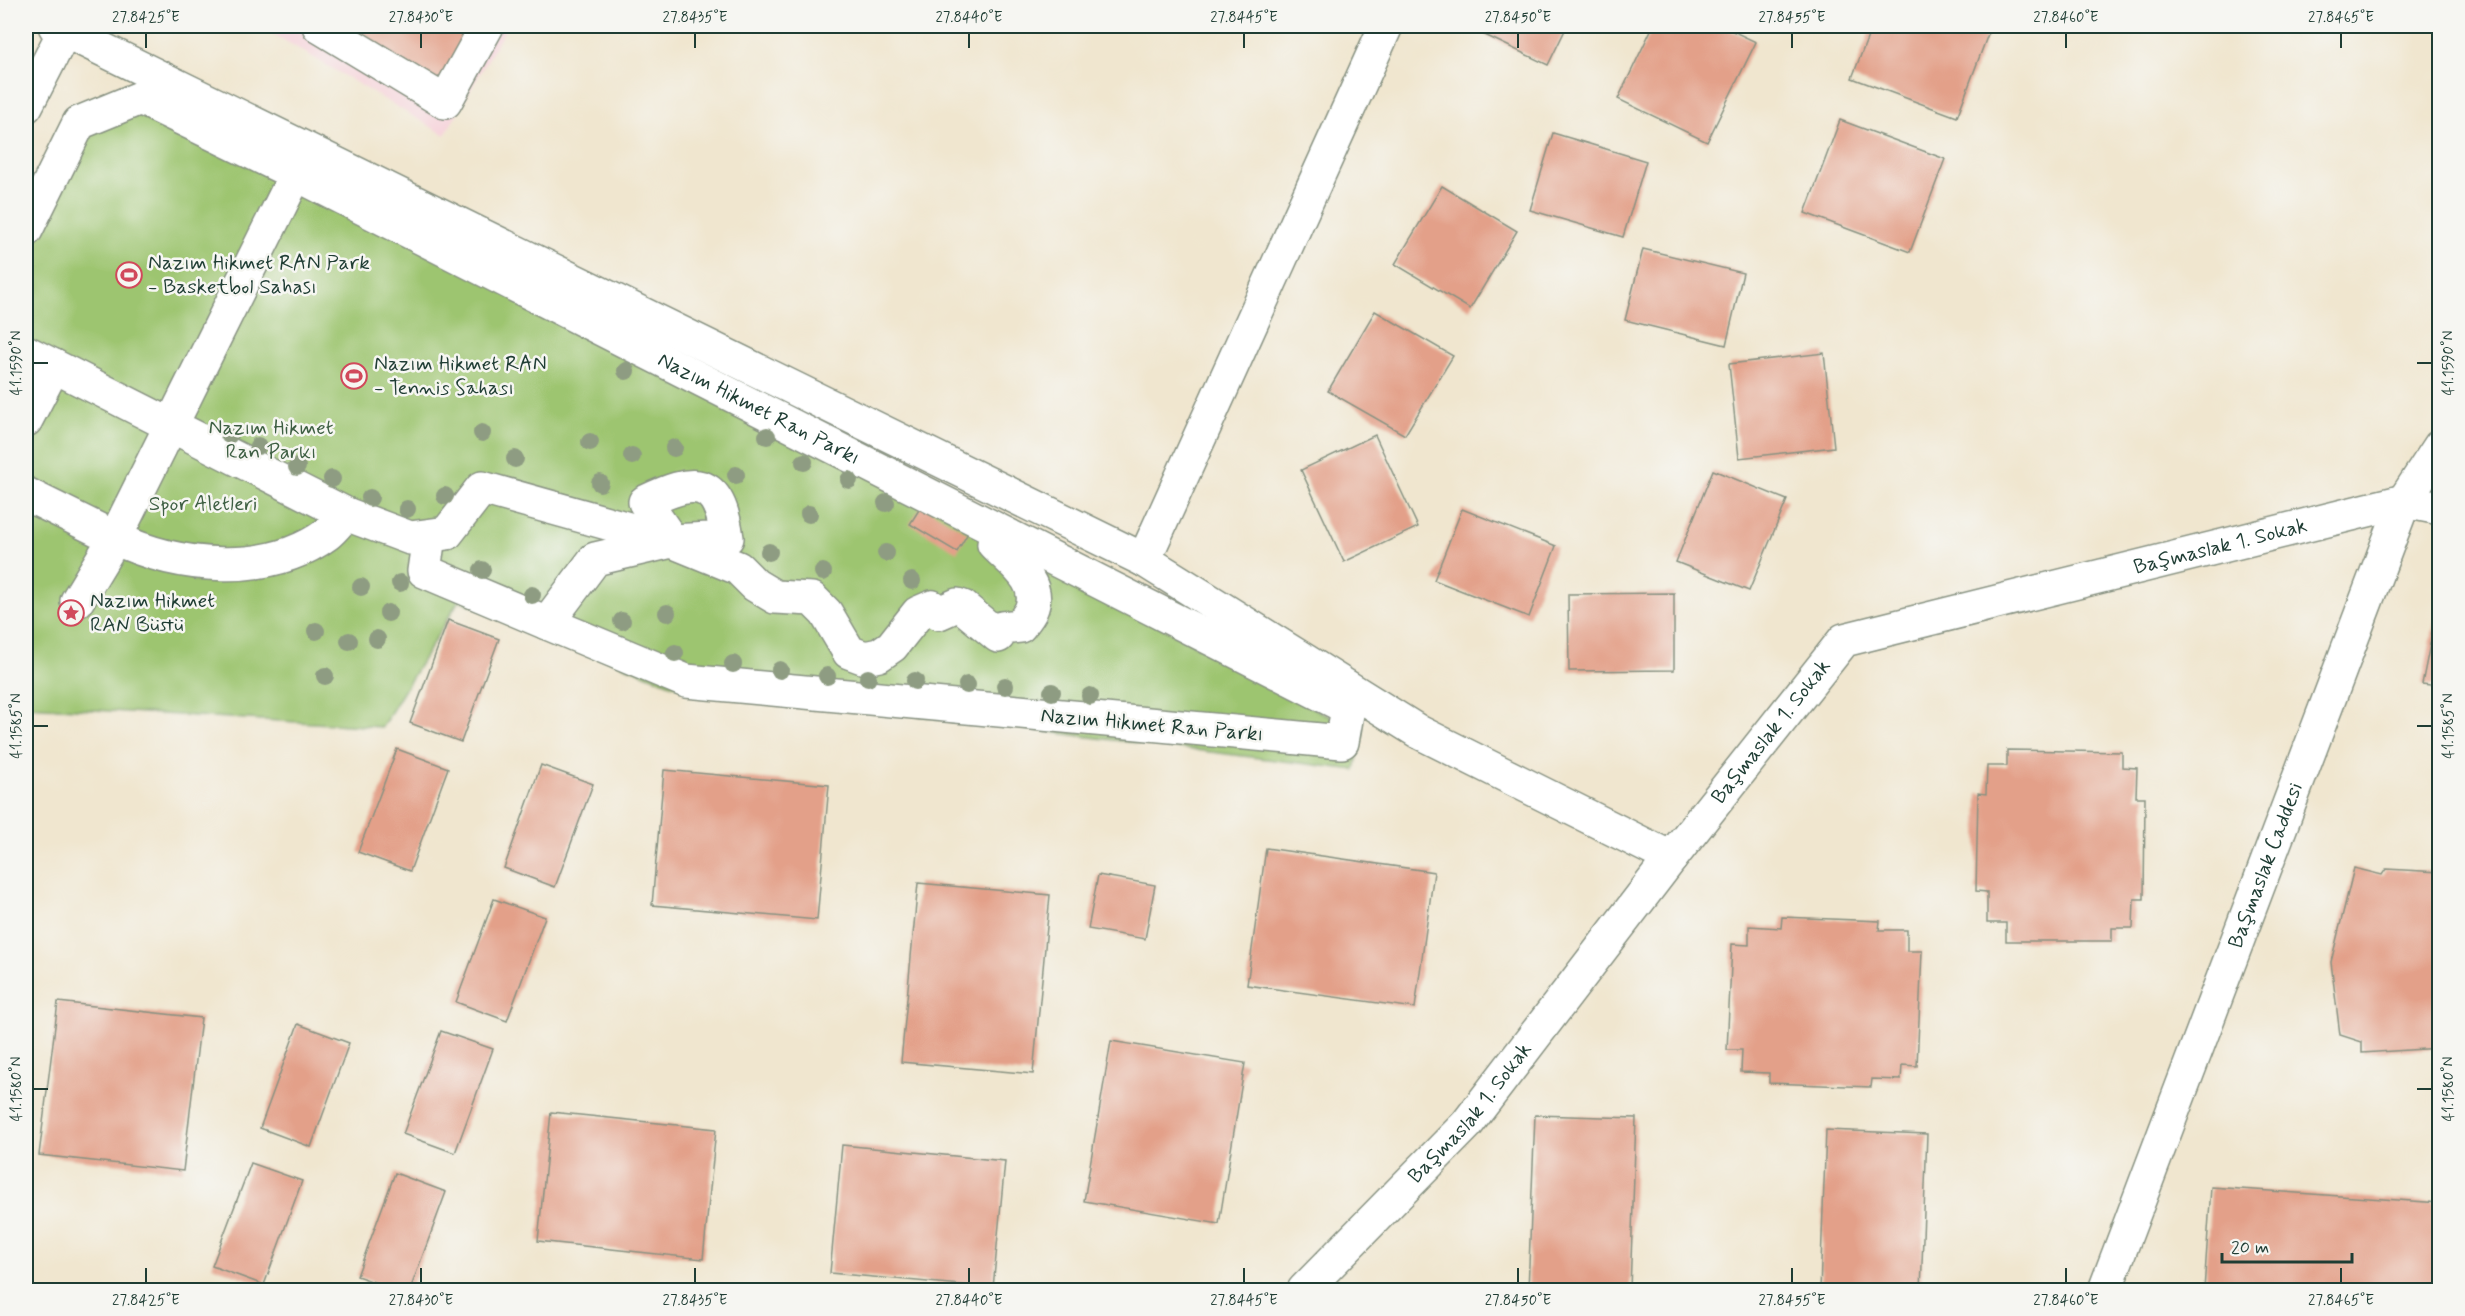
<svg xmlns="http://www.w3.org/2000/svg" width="2465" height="1316" font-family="Mynerve,sans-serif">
  <rect width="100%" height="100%" fill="#f6f6f2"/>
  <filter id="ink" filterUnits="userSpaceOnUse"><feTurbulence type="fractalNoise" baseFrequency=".0167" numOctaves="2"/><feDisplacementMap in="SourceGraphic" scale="12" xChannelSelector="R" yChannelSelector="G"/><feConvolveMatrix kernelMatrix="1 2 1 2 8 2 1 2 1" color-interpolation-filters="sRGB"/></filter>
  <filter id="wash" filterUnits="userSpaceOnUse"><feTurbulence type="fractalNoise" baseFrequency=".008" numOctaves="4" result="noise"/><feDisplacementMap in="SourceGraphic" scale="24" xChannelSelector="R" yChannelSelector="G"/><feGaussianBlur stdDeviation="1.35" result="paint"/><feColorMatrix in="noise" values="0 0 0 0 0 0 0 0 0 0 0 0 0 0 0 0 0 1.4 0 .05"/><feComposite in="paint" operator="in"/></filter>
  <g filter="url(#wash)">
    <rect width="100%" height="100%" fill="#f0e6cf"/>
    <polygon fill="#f6cfd8" points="260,26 507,26 445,135"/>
    <polygon fill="#9dc570" stroke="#5e8152" stroke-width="1.5" points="146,104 612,334 1362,734 1355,770 673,685 459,600 382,727 26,706 26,239 82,128"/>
    <g id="blocks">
      <g fill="#e3a089">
        <polygon points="340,26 449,26 468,36 440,84"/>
        <polygon points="1466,26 1567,26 1548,65"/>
        <polygon points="1653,26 1722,26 1756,42 1707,142 1618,99"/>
        <polygon points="1872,26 1991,26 1957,117 1852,78"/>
        <polygon points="1840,120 1945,159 1910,252 1805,213"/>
        <polygon points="1553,133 1646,161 1623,237 1530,210"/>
        <polygon points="1442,186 1517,231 1470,309 1395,264"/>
        <polygon points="1643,249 1743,273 1726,345 1625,320"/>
        <polygon points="1375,311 1453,356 1405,435 1328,391"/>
        <polygon points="1824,353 1834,447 1739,458 1729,364"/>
        <polygon points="1375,435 1418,527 1344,562 1301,470"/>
        <polygon points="1713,470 1787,500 1749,591 1676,562"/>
        <polygon points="922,505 968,533 957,552 910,524"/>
        <polygon points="1462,509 1556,546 1529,617 1434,580"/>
        <polygon points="1674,593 1674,670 1569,671 1568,594"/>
        <polygon points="2438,604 2440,604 2440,686 2422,684"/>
        <polygon points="448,620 499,639 461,742 410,723"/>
        <polygon points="397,749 448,768 410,871 358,852"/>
        <polygon points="2007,750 2122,752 2122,767 2137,768 2136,797 2145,797 2144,899 2134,899 2133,928 2112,928 2112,941 2006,941 2006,923 1987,923 1987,892 1976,891 1978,793 1986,794 1987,766 2007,766"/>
        <polygon points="541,765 593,784 555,887 504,868"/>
        <polygon points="664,770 829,785 817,920 652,905"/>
        <polygon points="1266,848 1434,872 1415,1008 1247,985"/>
        <polygon points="2354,868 2382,875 2386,869 2440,872 2440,1048 2362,1053 2362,1042 2340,1035 2331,962"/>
        <polygon points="1098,875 1155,885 1145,939 1088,929"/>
        <polygon points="918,883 1050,895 1033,1074 901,1062"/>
        <polygon points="494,899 545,917 507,1021 456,1002"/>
        <polygon points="1782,917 1880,921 1879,930 1907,930 1907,951 1922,951 1917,1066 1902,1065 1901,1080 1872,1079 1871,1087 1769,1083 1769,1073 1741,1072 1742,1050 1727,1050 1732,944 1749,945 1749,926 1781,928"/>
        <polygon points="58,1002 201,1018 183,1171 39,1155"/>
        <polygon points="298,1024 349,1043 311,1147 260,1128"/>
        <polygon points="441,1031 493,1049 455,1153 403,1134"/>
        <polygon points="1111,1041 1245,1063 1219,1224 1084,1201"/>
        <polygon points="551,1112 716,1129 703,1259 538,1241"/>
        <polygon points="1535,1115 1636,1118 1630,1290 1528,1290"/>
        <polygon points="1826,1130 1927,1134 1921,1290 1820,1290"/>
        <polygon points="842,1145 1005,1161 993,1288 830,1273"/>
        <polygon points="251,1163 302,1181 264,1285 212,1266"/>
        <polygon points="395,1173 446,1192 410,1290 397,1290 357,1276"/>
        <polygon points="2211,1187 2440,1203 2440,1290 2204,1290"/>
      </g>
    </g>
  </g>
  <g filter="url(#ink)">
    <use href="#blocks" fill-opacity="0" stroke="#889282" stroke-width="1.5"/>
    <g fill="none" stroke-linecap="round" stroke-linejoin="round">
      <g stroke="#889282" stroke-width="36">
        <g id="minor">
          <polyline points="55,26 1144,560 1419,732 1671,858"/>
          <polyline points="319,26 445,102 487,26"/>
          <polyline points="26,106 67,26"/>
          <path id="s1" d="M296 174 1348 708 1342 742 686 681 547 623 595 559 672 541"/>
          <path d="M26 230 79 123 140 98 296 174C236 295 175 417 115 538 177 568 268 578 327 534 334 529 340 520 346 514L54 366"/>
          <polyline points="26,352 54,366 26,420"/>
          <polyline points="26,494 115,538 77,601"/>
          <polyline points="346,514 410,538 447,533 482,488 668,540"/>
          <polyline points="429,536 424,571 547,623"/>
          <path d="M672 541 645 502C694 478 719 476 727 538L672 541 738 568 755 585 775 597 812 599 826 613 849 652 865 658 879 655 892 646 918 613 932 607 939 613 957 605 963 607 998 636 1002 628 1020 626C1024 621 1029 615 1031 610 1043 582 1010 561 994 544L997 532"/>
          <polyline points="1144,560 1386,26"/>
          <path id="s2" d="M1304 1290 1467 1124 1671 858 1844 640 2404 501 2440 508"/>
          <path id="s3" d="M2105 1290 2404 501 2440 446"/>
        </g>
      </g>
      <use href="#minor" stroke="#fff" stroke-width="33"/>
    </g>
    <g fill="#8e9c82">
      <circle cx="626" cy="371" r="9"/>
      <circle cx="482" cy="433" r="9"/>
      <circle cx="229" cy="435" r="9"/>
      <circle cx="767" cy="436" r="9"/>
      <circle cx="590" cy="442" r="9"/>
      <circle cx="258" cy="446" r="9"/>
      <circle cx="674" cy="448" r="9"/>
      <circle cx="632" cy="456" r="9"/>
      <circle cx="515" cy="459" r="9"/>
      <circle cx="804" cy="462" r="9"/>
      <circle cx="297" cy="467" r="9"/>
      <circle cx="736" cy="475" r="9"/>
      <circle cx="332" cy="479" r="9"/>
      <circle cx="849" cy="480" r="9"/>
      <circle cx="600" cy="483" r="9"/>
      <circle cx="445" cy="496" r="9"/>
      <circle cx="370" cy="498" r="9"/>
      <circle cx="886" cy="503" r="9"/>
      <circle cx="407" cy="509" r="9"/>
      <circle cx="809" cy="514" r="9"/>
      <circle cx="769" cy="552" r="9"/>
      <circle cx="886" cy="553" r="9"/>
      <circle cx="482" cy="570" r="9"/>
      <circle cx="823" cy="572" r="9"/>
      <circle cx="912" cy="581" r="9"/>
      <circle cx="400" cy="583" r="9"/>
      <circle cx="361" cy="587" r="9"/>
      <circle cx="532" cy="595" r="9"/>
      <circle cx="388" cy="613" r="9"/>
      <circle cx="667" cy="613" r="9"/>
      <circle cx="622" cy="621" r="9"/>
      <circle cx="316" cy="631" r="9"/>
      <circle cx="377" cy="639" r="9"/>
      <circle cx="349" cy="641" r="9"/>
      <circle cx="675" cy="653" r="9"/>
      <circle cx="733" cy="664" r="9"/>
      <circle cx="780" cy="670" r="9"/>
      <circle cx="325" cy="676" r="9"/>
      <circle cx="827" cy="676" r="9"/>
      <circle cx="868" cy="678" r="9"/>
      <circle cx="915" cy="681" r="9"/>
      <circle cx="967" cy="685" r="9"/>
      <circle cx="1005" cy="686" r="9"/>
      <circle cx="1052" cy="692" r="9"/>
      <circle cx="1090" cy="696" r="9"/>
    </g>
  </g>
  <path fill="none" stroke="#1f3d34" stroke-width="2" d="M146 33V48M421 33V48M695 33V48M969 33V48M1244 33V48M1518 33V48M1792 33V48M2066 33V48M2341 33V48M33 363H48M2417 363H2432M33 726H48M2417 726H2432M33 1089H48M2417 1089H2432M146 1268V1283M421 1268V1283M695 1268V1283M969 1268V1283M1244 1268V1283M1518 1268V1283M1792 1268V1283M2066 1268V1283M2341 1268V1283"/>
  <defs>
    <g id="stadium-ring" transform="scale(1.35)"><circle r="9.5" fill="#f6f6f2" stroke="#d1495b" stroke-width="1.5"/><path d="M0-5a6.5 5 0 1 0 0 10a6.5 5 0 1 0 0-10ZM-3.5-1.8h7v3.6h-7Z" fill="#d1495b"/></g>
    <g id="sight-ring" transform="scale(1.35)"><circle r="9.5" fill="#f6f6f2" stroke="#d1495b" stroke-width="1.5"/><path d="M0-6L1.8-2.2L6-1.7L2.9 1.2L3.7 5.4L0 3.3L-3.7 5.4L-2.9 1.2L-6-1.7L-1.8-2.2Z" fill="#d1495b"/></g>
  </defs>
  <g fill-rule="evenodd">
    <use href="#stadium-ring" x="129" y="275"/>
    <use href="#stadium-ring" x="354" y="376"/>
    <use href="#sight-ring" x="71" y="613"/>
  </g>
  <g text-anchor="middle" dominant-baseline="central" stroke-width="5" stroke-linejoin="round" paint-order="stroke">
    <g font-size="21" fill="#1f3d34" stroke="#f6f6f2" text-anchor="start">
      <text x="148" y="263">Nazım Hikmet RAN Park<tspan x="148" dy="24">- Basketbol Sahası</tspan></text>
      <text x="374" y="364">Nazım Hikmet RAN<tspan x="374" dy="24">- Tennis Sahası</tspan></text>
      <text x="90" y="601">Nazım Hikmet<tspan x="90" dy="24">RAN Büstü</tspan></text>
    </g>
    <g font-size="21" fill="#1f3d34" stroke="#f6f6f2">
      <text stroke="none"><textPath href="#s1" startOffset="519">Nazım Hikmet Ran Parkı</textPath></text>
      <text stroke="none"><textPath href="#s2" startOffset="1234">Başmaslak 1. Sokak</textPath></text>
      <text transform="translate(1152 725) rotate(5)">Nazım Hikmet Ran Parkı</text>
      <text stroke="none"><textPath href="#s2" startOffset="729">Başmaslak 1. Sokak</textPath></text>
      <text stroke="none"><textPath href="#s3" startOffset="454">Başmaslak Caddesi</textPath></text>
      <text stroke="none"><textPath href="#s2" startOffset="243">Başmaslak 1. Sokak</textPath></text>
    </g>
    <g font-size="21" fill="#3e5f43" stroke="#f6f6f2">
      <text x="271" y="428">Nazım Hikmet<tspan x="271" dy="24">Ran Parkı</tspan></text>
      <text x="203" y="504">Spor Aletleri</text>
    </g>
  </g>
  <rect width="2465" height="1316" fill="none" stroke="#f6f6f2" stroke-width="66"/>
  <path d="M2222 1253v9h130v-9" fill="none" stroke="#1f3d34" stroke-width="3"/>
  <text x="2231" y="1253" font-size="18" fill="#1f3d34" stroke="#f6f6f2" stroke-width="4.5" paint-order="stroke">20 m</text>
  <rect x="33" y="33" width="2399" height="1250" fill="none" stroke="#1f3d34" stroke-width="2"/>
  <g font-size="15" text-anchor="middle" fill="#1f3d34">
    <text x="146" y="22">27.8425°E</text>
    <text x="421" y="22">27.8430°E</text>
    <text x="695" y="22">27.8435°E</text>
    <text x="969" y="22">27.8440°E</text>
    <text x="1244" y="22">27.8445°E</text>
    <text x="1518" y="22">27.8450°E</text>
    <text x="1792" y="22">27.8455°E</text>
    <text x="2066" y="22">27.8460°E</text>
    <text x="2341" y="22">27.8465°E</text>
    <text transform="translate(16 363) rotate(-90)" y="5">41.1590°N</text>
    <text transform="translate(2448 363) rotate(-90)" y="5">41.1590°N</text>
    <text transform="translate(16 726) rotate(-90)" y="5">41.1585°N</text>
    <text transform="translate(2448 726) rotate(-90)" y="5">41.1585°N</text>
    <text transform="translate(16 1089) rotate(-90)" y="5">41.1580°N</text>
    <text transform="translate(2448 1089) rotate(-90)" y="5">41.1580°N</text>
    <text x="146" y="1305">27.8425°E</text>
    <text x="421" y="1305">27.8430°E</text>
    <text x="695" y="1305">27.8435°E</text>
    <text x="969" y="1305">27.8440°E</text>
    <text x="1244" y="1305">27.8445°E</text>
    <text x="1518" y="1305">27.8450°E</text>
    <text x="1792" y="1305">27.8455°E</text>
    <text x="2066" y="1305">27.8460°E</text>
    <text x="2341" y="1305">27.8465°E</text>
  </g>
</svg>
